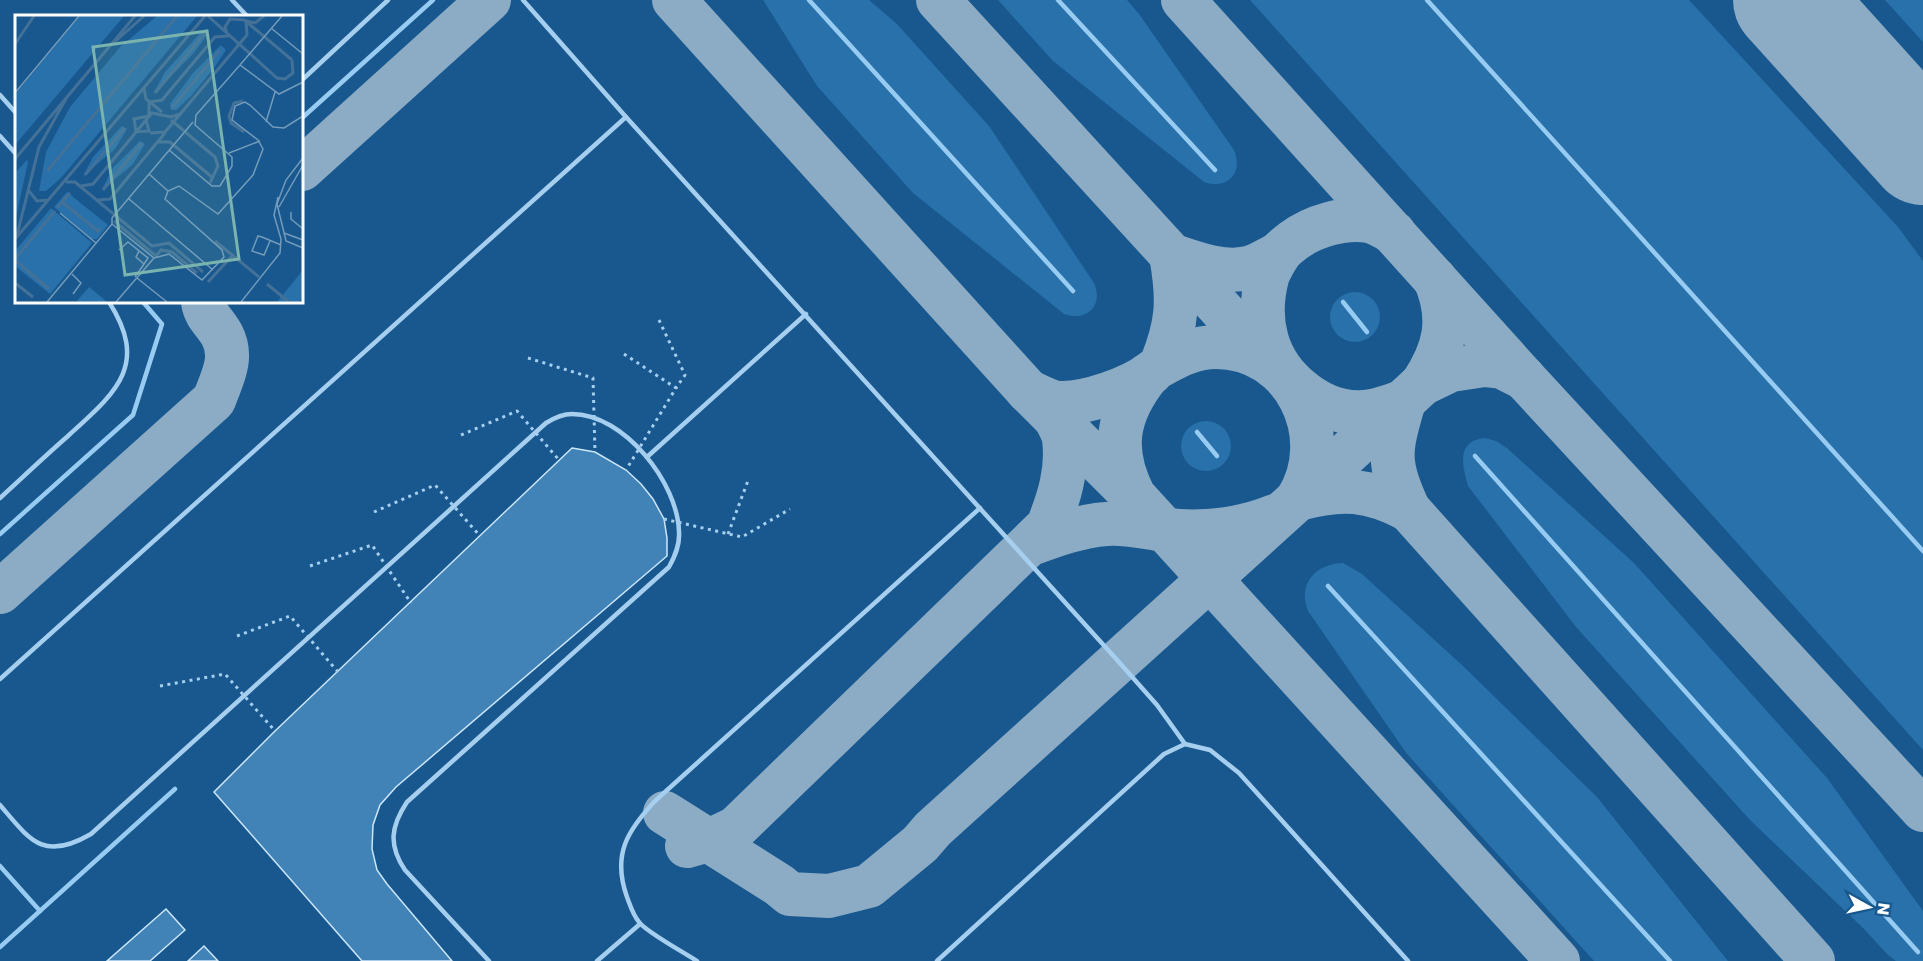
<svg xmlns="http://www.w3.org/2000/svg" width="1923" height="961" font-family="Poppins,sans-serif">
  <rect width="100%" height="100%" fill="#18588e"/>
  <g fill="#2871aa">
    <path d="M763 0H869L896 23 989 126 1094 283C1104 305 1087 322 1064 314L913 193 817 86Z"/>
    <path d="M998 0H1127L1139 14 1234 150C1244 173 1227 190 1204 182L1053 61Z"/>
    <polygon points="1250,0 1689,0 1898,227 1923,261 1923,750"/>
    <polygon points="1885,0 1923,0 1923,42"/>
    <circle cx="1355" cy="317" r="25"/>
    <circle cx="1206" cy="446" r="25"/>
    <path d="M1485 438 1496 441 1507 448 1634 563 1827 778 1923 911V961H1896L1887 954 1864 929 1750 820 1576 627 1468 486C1462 465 1456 441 1485 438Z"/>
    <path d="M1343 563 1362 574 1462 665 1597 797 1728 961H1594L1407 754 1308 611C1297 583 1316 564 1343 563Z"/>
  </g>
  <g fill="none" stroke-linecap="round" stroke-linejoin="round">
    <g stroke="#97cbf1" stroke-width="4.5">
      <polyline points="809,0 1073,291"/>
      <polyline points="1058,0 1215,170"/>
      <polyline points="1427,0 1923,551"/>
      <polyline points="302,118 433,0"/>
      <polyline points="1343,302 1367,332"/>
      <polyline points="1197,432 1217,456"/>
      <polyline points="1475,456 1918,952"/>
      <polyline points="0,534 133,415 162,324 143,302"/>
      <polyline points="1328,586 1670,961"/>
      <polyline points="0,866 40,911"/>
      <polyline points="0,947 175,789"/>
    </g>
    <g stroke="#8cacc6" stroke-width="44">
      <polyline points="674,0 1028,391 1131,494"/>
      <polyline points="938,0 1274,367"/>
      <polyline points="1183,0 1524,378 1923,810"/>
      <polyline points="1916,143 1923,153"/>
      <polyline points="302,169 489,0"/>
      <path d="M1279 254C1275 261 1269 270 1267 278 1256 321 1266 362 1301 390 1319 405 1340 414 1364 412 1378 411 1391 406 1404 401 1390 450 1386 462 1409 510L1813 961"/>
      <path d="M1259 273C1270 262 1281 250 1293 241 1313 226 1344 217 1369 221 1378 223 1386 228 1394 233"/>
      <path d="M1161 365C1179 355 1195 347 1216 347 1294 347 1337 436 1297 500"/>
      <path d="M1161 365C1178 323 1179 300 1171 255 1195 263 1223 274 1248 268 1258 266 1269 258 1279 254"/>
      <path d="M1148 375C1116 415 1111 451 1134 496L1558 961"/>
      <path d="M1422 384C1445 349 1452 319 1435 279"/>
      <path d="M1028 391C1037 395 1049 402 1059 403 1086 404 1132 388 1152 372"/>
      <path d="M1298 499C1342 487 1369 489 1409 510"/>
      <path d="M1031 544C1055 535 1080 526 1106 524 1126 522 1146 528 1166 530 1204 534 1240 530 1275 516"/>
      <path d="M0 592 214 400C222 378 234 358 222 335 215 322 205 316 203 302"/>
      <polyline points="665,813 779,885 790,894 829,896 869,886 920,844 933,829 1298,499 1422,384 1451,370 1484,365 1502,367 1524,378"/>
      <path d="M687 846 715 838 736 828 1048 526C1059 498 1068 470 1064 439 1063 432 1058 424 1055 417"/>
    </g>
    <polyline stroke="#8cacc6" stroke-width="108" points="1787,0 1923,151"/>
  </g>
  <g fill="#4182b7" stroke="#cbe6fb" stroke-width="1.5">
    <polygon points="572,448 595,452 626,470 641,484 653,499 664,519 667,538 667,556 396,787 380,805 373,825 372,849 377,870 387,884 452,961 362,961 214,792 275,731"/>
    <polygon points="166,909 185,930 150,961 107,961"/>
    <polygon points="204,946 218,961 188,961"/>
  </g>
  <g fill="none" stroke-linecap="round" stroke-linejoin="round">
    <g stroke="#a5ceef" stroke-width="3" stroke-dasharray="3 4.5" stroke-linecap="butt">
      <polyline points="659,320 685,375 676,388"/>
      <polyline points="728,534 749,478"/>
    </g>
    <g stroke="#a5ceef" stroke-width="4.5">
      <polyline points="232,0 247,16"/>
      <polyline points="523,0 626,117 1118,661 1157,705 1185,744"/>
      <polyline points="302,80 388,0"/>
      <polyline points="0,95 16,113"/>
      <polyline points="0,136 16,154"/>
      <polyline points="647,457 806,314"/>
      <path d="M0 498C23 477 45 456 68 436 115 393 150 366 109 302"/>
      <polyline points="0,679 626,117"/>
      <path d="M0 805C30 840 43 862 91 834L546 423C554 418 562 414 572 414 624 414 678 483 679 532 680 545 675 556 669 567L407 802C391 826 388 845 405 870L489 961"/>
      <polyline points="597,961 640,924"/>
      <path d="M697 961C685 953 646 932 639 922 633 915 630 905 627 897 612 855 627 831 655 801L980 508"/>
      <polyline points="937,961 1164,754 1185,744 1210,750 1239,773 1408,961"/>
    </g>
    <g stroke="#a5ceef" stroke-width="3" stroke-dasharray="3 4.5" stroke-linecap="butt">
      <polyline points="624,354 676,388 626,470"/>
      <polyline points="528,358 593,378 595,452"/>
      <polyline points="461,435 517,411 559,460"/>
      <polyline points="374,512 435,485 480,536"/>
      <polyline points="664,519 742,537 790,509"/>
      <polyline points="310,566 372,545 411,603"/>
      <polyline points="237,636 290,616 338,672"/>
      <polyline points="160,686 225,674 275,731"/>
    </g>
  </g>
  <g transform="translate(15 15)">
    <rect width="288" height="288" fill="#18588e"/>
    <path d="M65 1H109L0 130V80ZM142 1H182L46 163 31 176H24L31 137 55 92 105 32ZM188 15 192 20 178 39 138 79 150 57ZM206 30 211 35 199 53 176 81 161 95H156L155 89 178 58ZM107 111 112 114 100 134 68 161 78 142ZM125 126 130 129 118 149 86 176 98 153ZM12 145 13 147 0 207V158ZM52 177 93 210 82 224H77L39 192ZM36 193 77 228 35 279 0 251V236ZM288 255V282L284 287H262ZM74 272 84 280 92 287H61Z" fill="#2871aa"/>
    <path fill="none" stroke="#447198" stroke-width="3" d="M193 1 262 63 270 64 278 58 277 45M233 8 277 45M0 29 19 1M95 31 129 1M129 73 131 84 147 97M140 78 191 17M228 86 219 88 214 101 216 108 229 117M157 93 205 35M165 99 156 102 137 98 131 105 134 116 121 117 119 104 134 101V87L147 85 200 22 213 21 210 12 215 4 230 5M156 105 200 142 203 151 195 168M135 118 150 117 232 20 231 6 240 8 249 1M143 127H155L198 163M0 144 120 1M32 156 162 1M70 160 110 113M51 167H60L137 231 154 228 188 257M66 171 78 169 131 105M88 175 127 128M14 176 22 186 34 185M83 185 95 184 150 118M47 187 83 216 85 213M42 193 55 178M99 206 141 241 146 235 157 237 182 258M2 220 24 132 52 82M0 224 190 1M200 226 244 262M0 244 40 196M0 245 34 274M193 267 217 241M0 268 18 282M252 269 274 287"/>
    <path fill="none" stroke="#749bbb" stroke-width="1.5" d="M256 13 288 39M225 50 267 1M0 78 64 1M251 107 260 77M154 135 197 171H205L217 151V142L180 110 181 100 225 50 264 79 288 67M214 138 245 126M288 143 271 165 262 189 271 226 288 233M134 159 153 176M114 184 198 255M264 192 288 150M276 197V204L288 214M45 198 81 228M97 209V203L178 107M269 218 288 225M255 226 249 240 237 236 243 221 247 222 266 230M104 235 113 227 133 243 129 249M139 243 154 239 187 265 209 242 207 235 150 184 153 176 164 171 203 199 238 160 248 134 243 125 217 105 220 91 230 87 235 90 258 112 269 113 288 101M57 259 66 268 58 279M120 262 129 249 121 242 124 236M122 263 152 287M32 287 97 209 139 243M101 287 139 243M226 287 265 238 266 224 259 200 263 182"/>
    <path fill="#7bb4af" fill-opacity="0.15" stroke="#7bb4af" stroke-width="3" d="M192 16 224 244 110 260 78 32Z"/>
    <rect width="288" height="288" fill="none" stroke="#fff" stroke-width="3"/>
  </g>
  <g transform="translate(1869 907) rotate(98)" stroke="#18588e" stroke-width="4.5" paint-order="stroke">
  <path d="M0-4.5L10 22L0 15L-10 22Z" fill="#ffffff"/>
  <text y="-9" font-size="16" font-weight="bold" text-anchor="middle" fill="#ffffff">N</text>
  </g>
</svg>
